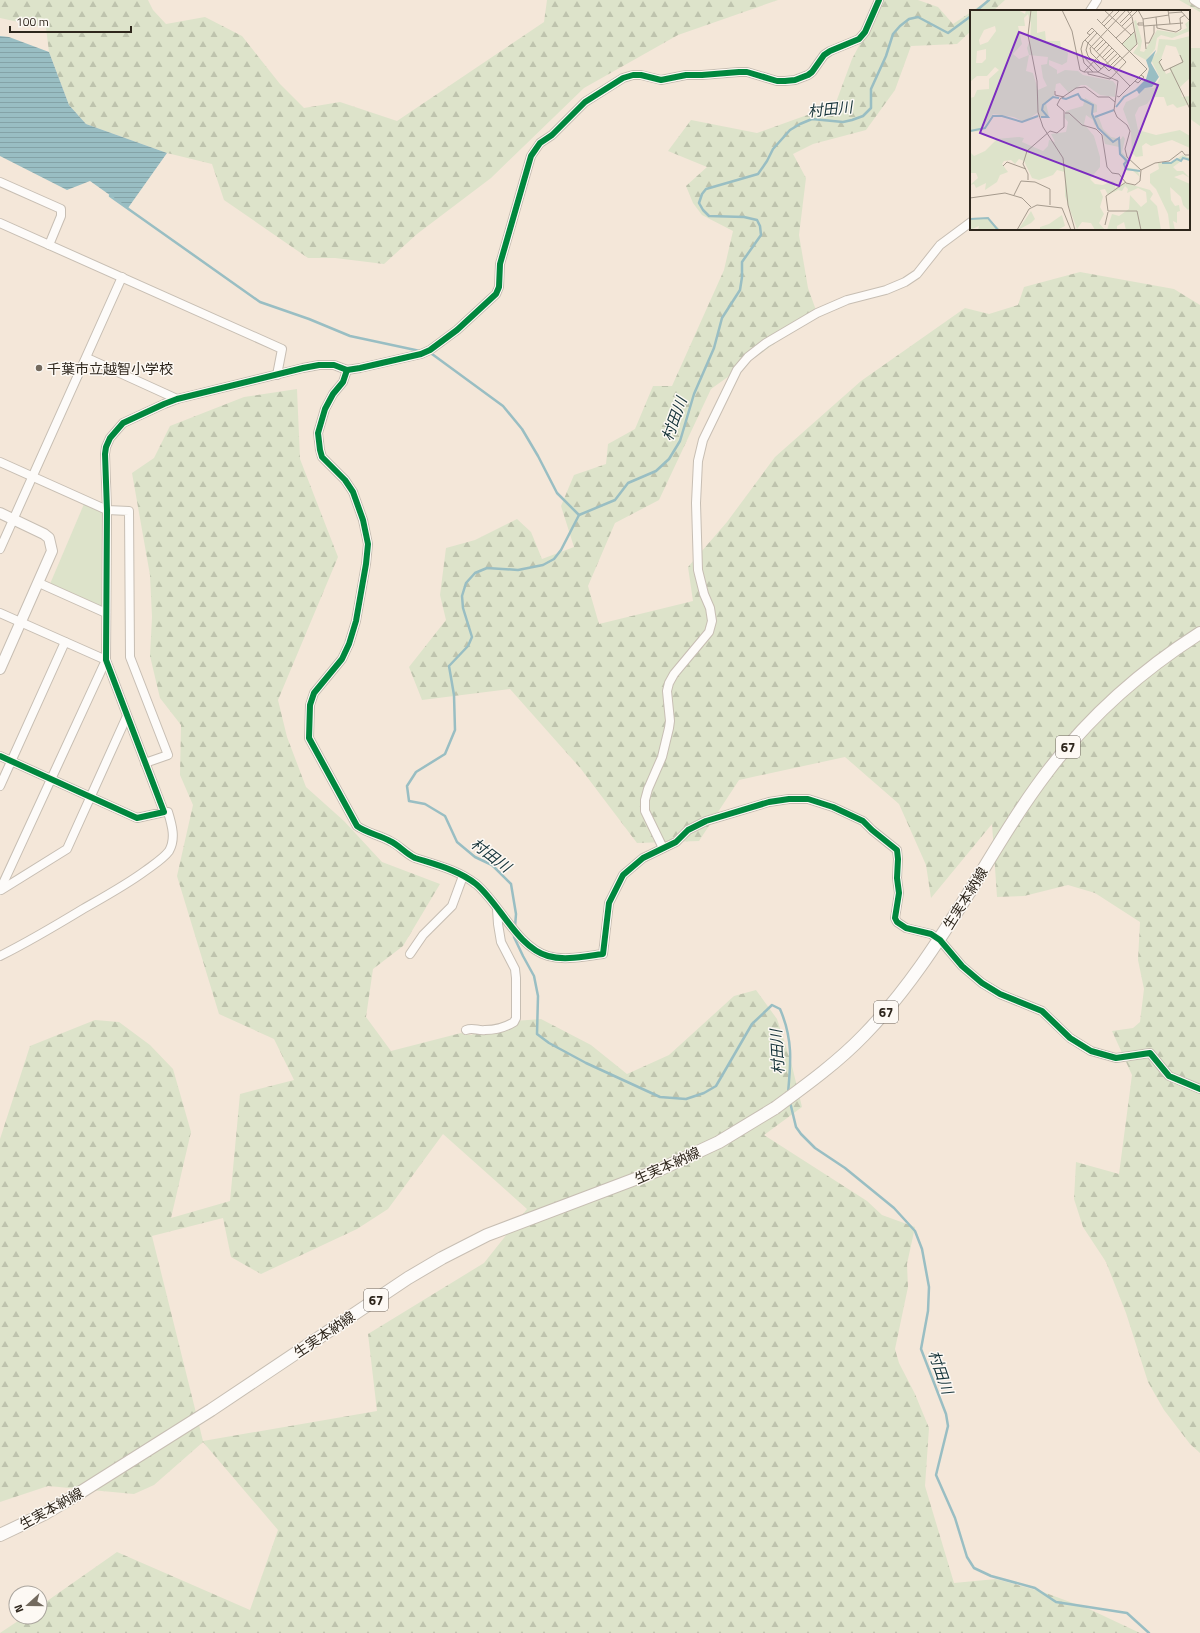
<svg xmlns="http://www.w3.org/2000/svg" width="1200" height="1633" font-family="'Titillium Web','Noto Sans JP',sans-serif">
  <defs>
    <pattern id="forest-firs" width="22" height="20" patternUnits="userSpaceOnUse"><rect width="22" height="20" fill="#dde3ca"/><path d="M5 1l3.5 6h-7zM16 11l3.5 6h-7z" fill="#bec3ad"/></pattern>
    <pattern id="water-rules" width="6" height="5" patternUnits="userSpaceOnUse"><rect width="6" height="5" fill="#99bec3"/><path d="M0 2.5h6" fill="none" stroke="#84a3a7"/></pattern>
  </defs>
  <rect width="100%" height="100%" fill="#f4e7d9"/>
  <g fill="url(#forest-firs)" fill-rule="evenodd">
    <polygon points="0,0 148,0 153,10 166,24 205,17 242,36 280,84 304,108 340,102 397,121 544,22 547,0 778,0 678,35 584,88 491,178 417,234 384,264 335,258 308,258 224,200 212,164 167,153 86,124 69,105 49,52 46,28 0,18"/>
    <polygon points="883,0 918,0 938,7 953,24 971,12 971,31 957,44 911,46 895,90 866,130 813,144 793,154 806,178 799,235 808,288 817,313 711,389 659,500 615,523 588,586 599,624 693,601 688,567 727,522 775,457 861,381 965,308 989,314 1018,305 1024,287 1080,272 1174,289 1200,305 1200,1453 1190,1444 1164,1410 1148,1382 1126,1313 1106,1262 1083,1227 1074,1199 1076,1162 1119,1174 1132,1075 1112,1031 1133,1028 1140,1022 1144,989 1138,960 1140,922 1095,893 1068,885 1024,896 997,897 992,824 931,898 926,865 899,804 845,757 739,780 699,841 637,843 581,769 510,689 422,700 409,667 446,620 440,595 446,548 475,540 517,519 531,532 542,559 574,547 561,506 574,475 606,464 608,444 635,429 653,386 672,386 724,270 733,231 702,215 693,203 686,186 707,167 668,151 691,120 757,133 835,105 852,59"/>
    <polygon points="986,0 1005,0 993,11 972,11 987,1"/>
    <polygon points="1179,0 1200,0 1200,12"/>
    <polygon points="1189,48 1200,48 1200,126 1189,118"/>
    <path d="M297 389 300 459 338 557 278 700 287 737 306 787 344 821 382 862 440 884 403 946 373 969 366 1017 391 1051 461 1033 471 1035 503 1022 541 1019 591 1045 627 1074 669 1055 734 996 756 990 777 1019 791 1062 802 1107 764 1135 867 1201 882 1215 915 1227 907 1264 908 1287 895 1349 899 1363 915 1394 929 1428 925 1486 954 1583 996 1579 1043 1592 1089 1609 1140 1633H0L24 1617H40V1606L117 1552 250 1610 278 1530 203 1442 154 1485 134 1494 48 1486 0 1502V1139L30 1046 95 1020 119 1022 150 1045 173 1069 191 1132 171 1218 230 1201 240 1094 294 1080 274 1039 219 1014 177 876 193 805 180 775 181 725 160 698 150 656 152 617 150 575 132 473 154 458 170 426 244 397ZM443 1134 527 1209 484 1263 368 1334 377 1411 203 1441 152 1236 223 1218 231 1257 261 1274 357 1229 388 1209Z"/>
  </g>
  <polygon fill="#dde3ca" points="84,504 101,511 104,515 104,604 99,606 50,584"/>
  <polygon fill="url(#water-rules)" points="0,36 9,37 49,52 69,105 86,124 167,153 128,208 90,181 67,190 0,156"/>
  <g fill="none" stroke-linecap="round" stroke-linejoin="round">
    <g stroke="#99bec3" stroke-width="2.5">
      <polyline points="976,11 989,0"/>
      <polyline points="111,194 110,196 260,302 309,319 350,336 420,351"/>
      <polyline points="429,353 432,354 503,406 522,429 538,456 557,493 579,515"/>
      <polyline points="515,927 516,914 511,884 492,865 475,857 457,842 445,816 425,804 409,801 407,786 416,772 445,754 455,730 454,695 449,666 468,646 472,637 463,608 462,596 466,583 475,573 487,568 518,570 543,565 554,559 561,550 579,515 615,500 628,483 656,471 669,459 680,441 694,394 714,348 722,318 740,290 742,277 742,262 761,235 760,226 757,220 744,217 709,216 703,210 699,203 702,194 706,189 758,174 767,161 773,149 790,130 800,124 812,119 843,122 852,120 863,116 871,108 871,89 886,56 893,34 900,26 909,19 918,17 948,33 971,16"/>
      <path d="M515 934 514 937 523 956 534 976 538 996 537 1034 549 1043 586 1063 660 1097 686 1099 704 1093 716 1086 752 1024 772 1005 780 1009C793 1039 791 1062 788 1093"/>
      <polyline points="790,1102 796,1127 801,1134 815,1148 845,1168 894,1208 915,1231 922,1249 929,1287 928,1311 921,1349 946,1414 948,1426 936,1475 955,1518 967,1557 974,1568 991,1576 1035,1588 1056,1602 1127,1613 1149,1633"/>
    </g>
    <g stroke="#c7beb3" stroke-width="10">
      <g id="minor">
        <polyline points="1194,0 1200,4"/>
        <polyline points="1090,11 1097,0"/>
        <polyline points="0,182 61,209 61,216 49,245"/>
        <polyline points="0,223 282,349 277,375"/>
        <polyline points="87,358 177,399"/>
        <path d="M347 370 343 382 333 394 325 409 318 433 320 450 322 457 345 480 353 492 363 520 368 544 366 564 356 621 349 644 342 659 314 693 310 705 309 738 357 826C367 833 379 835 390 841 399 845 406 854 415 858 437 865 458 870 476 884 500 904 517 947 548 956 565 961 586 956 603 954L609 903 623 875 643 858 676 842 688 830 706 821 769 802 789 799H808L833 807 863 821 872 830 897 850 898 859 897 878 899 893 895 918 897 922 906 928 931 934 940 940 962 966 982 983 1000 994 1042 1011 1070 1038 1091 1051 1116 1058 1150 1053 1169 1076 1200 1089"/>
        <polyline points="0,462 107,510 129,511 130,657 168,755 145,763"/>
        <polyline points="0,549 122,277"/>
        <polyline points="39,583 106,613"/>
        <polyline points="0,613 106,660 0,890"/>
        <polyline points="0,756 137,818 164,812 106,660 107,510 105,454 106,447 110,438 123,423 164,404 177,399 303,368 319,365 334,365 347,370 360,368 421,354 430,350 457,330 496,294 499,287 500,264 531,156 540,143 552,135 585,102 623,78 633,75 641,75 661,80 686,75 702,75 739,72 747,72 777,81 785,81 795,80 808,75 812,72 824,55 830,51 859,39 865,32 879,0"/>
        <polyline points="0,786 65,642"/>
        <polyline points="663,848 645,811 645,800 648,789 662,757 669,728 670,721 667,691 669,683 674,674 709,632 712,621 710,608 704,594 698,570 696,503 698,461 703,440 737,370 748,357 766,343 817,313 847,300 886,290 905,282 917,274 940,245 971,222"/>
        <polyline points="1,890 67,849 127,716"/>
        <polyline points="410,954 423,935 452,906 463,876"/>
        <path d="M0 956C28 942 55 926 83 909 104 897 126 885 145 871 153 865 163 859 169 851 176 839 172 825 168 812H164"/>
        <path d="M466 1030C473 1027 478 1031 485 1030 495 1030 506 1027 514 1022L516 1018V978L515 969 501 942 498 924 497 909"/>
      </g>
    </g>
    <g stroke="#c7beb3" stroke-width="12">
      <polyline id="tertiary" points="0,513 44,534 49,538 52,551 0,669"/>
    </g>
    <g stroke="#c7beb3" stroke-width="14">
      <g id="primary">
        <path d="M970 891C995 850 1019 809 1048 771 1089 717 1142 670 1200 633"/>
        <polyline points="0,1535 44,1514 73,1497 211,1410 408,1278 442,1258 487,1235 659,1170 719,1142 775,1108"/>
      </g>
    </g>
    <use href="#minor" stroke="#fdfbf9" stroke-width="8"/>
    <use href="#tertiary" stroke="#fdfbf9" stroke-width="10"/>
    <use href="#primary" stroke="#fdfbf9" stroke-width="12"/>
    <g stroke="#c7beb3" stroke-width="14" stroke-linecap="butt">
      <path id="primary-bridge" d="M775 1108C805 1086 837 1063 864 1035 906 992 938 942 970 891"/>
    </g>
    <use href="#primary-bridge" stroke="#fdfbf9" stroke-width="12"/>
    <g stroke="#fdf9f4" stroke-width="8">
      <g id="cycleway">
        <path d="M347 370 343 382 333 394 325 409 318 433 320 450 322 457 345 480 353 492 363 520 368 544 366 564 356 621 349 644 342 659 314 693 310 705 309 738 357 826C367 833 379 835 390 841 399 845 406 854 415 858 437 865 458 870 476 884 500 904 517 947 548 956 565 961 586 956 603 954L609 903 623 875 643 858 676 842 688 830 706 821 769 802 789 799H808L833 807 863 821 872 830 897 850 898 859 897 878 899 893 895 918 897 922 906 928 931 934 940 940 962 966 982 983 1000 994 1042 1011 1070 1038 1091 1051 1116 1058 1150 1053 1169 1076 1200 1089"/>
        <polyline points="0,756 137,818 164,812 106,660 107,510 105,454 106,447 110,438 123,423 164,404 177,399 303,368 319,365 334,365 347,370 360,368 421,354 430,350 457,330 496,294 499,287 500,264 531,156 540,143 552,135 585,102 623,78 633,75 641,75 661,80 686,75 702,75 739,72 747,72 777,81 785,81 795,80 808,75 812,72 824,55 830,51 859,39 865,32 879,0"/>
      </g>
    </g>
    <use href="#cycleway" stroke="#00873e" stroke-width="6"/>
  </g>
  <circle fill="#736a5e" stroke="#fdf9f4" stroke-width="1.5" cx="39" cy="368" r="4"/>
  <g text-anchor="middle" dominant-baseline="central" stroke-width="3" stroke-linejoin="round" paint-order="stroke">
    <g fill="#fdf9f4" stroke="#6c655d" stroke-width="1">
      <rect x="1056" y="736" width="24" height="22" rx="3"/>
      <rect x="874" y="1001" width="24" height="22" rx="3"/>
      <rect x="364" y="1289" width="24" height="22" rx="3"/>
    </g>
    <g font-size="13" font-weight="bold" fill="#2e261c">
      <text x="1068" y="747">67</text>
      <text x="886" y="1012">67</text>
      <text x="376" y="1300">67</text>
    </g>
    <g font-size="14" fill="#2e261c" stroke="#fdf9f4" text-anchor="start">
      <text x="47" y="368">千葉市立越智小学校</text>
    </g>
    <g font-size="14" fill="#2e261c" stroke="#fdf9f4">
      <text transform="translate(965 898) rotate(-58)">生実本納線</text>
      <text transform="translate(667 1165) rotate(-24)">生実本納線</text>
      <text transform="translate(324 1334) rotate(-34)">生実本納線</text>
      <text transform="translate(51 1508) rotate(-29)">生実本納線</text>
    </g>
    <g font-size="15" font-style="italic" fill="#153339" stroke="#fdf9f4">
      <text transform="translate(830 109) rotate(-6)">村田川</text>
      <text transform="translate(674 419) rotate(-70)">村田川</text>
      <text transform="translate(491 855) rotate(37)">村田川</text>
      <text transform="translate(777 1052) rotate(-93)">村田川</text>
      <text transform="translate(941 1372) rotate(71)">村田川</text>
    </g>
  </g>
  <g transform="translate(970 10)">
    <rect width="220" height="220" fill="#f4e7d9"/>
    <path d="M0 0H48L55 4 56 0H67V23L75 21 76 31H90L91 38 98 43 97 52 92 55 79 50V55L87 60V64L95 60 108 61 113 65 143 71 146 75 145 87 130 85 116 75H111L99 83 90 73 86 74 84 87 76 93 79 107H68L67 103 54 112 44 107 23 104 10 121 0 122V88L4 87 7 80 19 79V69L29 60 25 57 17 66H7L0 72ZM58 4 61 14 60 30 57 38 59 45 49 49 43 44 52 34 48 16H55L54 8ZM25 16 26 21 18 32 10 35 9 30 14 20ZM16 39V49L12 53H6L7 41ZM59 45 78 47 77 54 71 55 73 68 77 76 68 80 63 63 56 61ZM166 10 172 31 170 41 174 42 187 20 206 23 217 18 215 14 220 10V21L202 28 191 25 187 28 185 39 176 50 163 43 168 36 164 11ZM220 26V68L210 77 212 87 220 86V94L207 98 203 94 197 96 194 87H182L177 94 169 97 165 105 168 120 186 125 210 120 220 126V138L202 130 181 136 176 133 172 136 173 146 166 147 162 143 161 121 153 99 156 92 167 87 175 78H184L190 68 181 50 187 42 189 29 204 30ZM196 35 206 37 212 52 199 58 201 62 196 64 190 52ZM115 88 127 95V102L123 103V105L129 108 133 119 141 127 151 129 153 126 155 129 152 142 159 150 156 158 167 159 170 167 162 160H155L154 150 149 144V137L135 134 132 122 124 114 123 110 116 105 114 114 124 126 130 147V157L120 169 125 174 133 175 142 171 145 173V178L155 173 180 180 183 184 180 189 187 196 191 220H156L154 212 147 216V220H137L142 204 149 206 159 199 160 185 171 197 177 192 176 182 168 178 157 183 158 179 155 176 152 181 148 180 138 185 135 179 130 180 133 187 130 197 134 204 129 213 135 220H125L121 213 112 212 107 219 95 186V162L87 160 83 165 69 170 62 168 54 151 49 149 45 154 41 150 34 151 32 154 38 162 30 165 27 172 15 180 16 173 6 178 4 174 0 175 8 168 6 163H0V142L4 146 15 141 27 129 49 127 54 128 52 132 73 141 78 136 79 130 85 132 81 124 96 122 98 112 94 107 96 101 113 96ZM213 145 220 148V151L214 149 203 157 207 161H213L220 168 213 164 204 167 220 174V198L218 200 213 195 211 187 200 177 201 190 205 196 209 195 210 201 207 202V213L203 211 205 220H200L198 204 186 179 180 173V164L189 159 188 153H200ZM61 201 65 209 61 213 48 220ZM92 205 95 216 87 220H70V217L79 214ZM0 208 18 209 31 220H8L9 216 0 220Z" fill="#dde3ca" fill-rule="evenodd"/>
    <path d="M164 22 167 33 160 42 152 34Z" fill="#dde3ca"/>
    <path d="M186 40 181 53 189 67 182 77 175 78 169 84 166 79 176 69 179 59 176 50Z" fill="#99bec3"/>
    <path fill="none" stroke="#99bec3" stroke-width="2" d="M92 88 96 89 108 84 111 89 123 95 122 104 128 118 143 132 149 128 150 144 157 151 154 154 156 159 170 161M146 97 154 87 168 79M71 107H78L72 100 73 95 83 87 89 88M125 107 144 100M0 121 15 118 23 106H32L52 112 68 106M192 153H201L207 149 211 151 213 148 220 150M0 209 18 208 28 220"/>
    <path fill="none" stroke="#a59a8d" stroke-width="1" d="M61 0 58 25 67 71 68 102 73 117 93 148 98 195 105 220M92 0 102 21 110 60 114 62M134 0 161 25M156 0 120 38 121 43 139 61 167 34 162 7 157 0M168 0 173 9 176 39M198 0 200 14M210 0 219 10M199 3 212 2M186 7 187 18 206 22 211 19 210 8 215 5M127 9 177 59 149 87 147 86M173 9 199 5M132 13 144 0M150 13 163 0M173 13H168V15H174M134 16 150 0M152 16 168 0M174 16 213 13M127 23 118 33 116 40 118 46 131 59M146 28 163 12M115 30 160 76M175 33H179L184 23V15M152 34 165 21M139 35 114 62H128L148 71 144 100 147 107 157 115 160 121 155 139 157 147 171 160 185 153 199 151 212 141 215 145H220M124 39 134 29M126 42 136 32M113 46 128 62 148 43M132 48 142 38M192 49 189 52 194 61 213 52 210 45M135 50 145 40M140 56 150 46M200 58 220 99M118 62V64L140 69 156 52 122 18 117 23 120 25M123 62 114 53 111 39 113 32 125 20M165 71 168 73 174 67 171 65M85 81V85L94 87M95 103H99L112 115 126 119 132 125 137 157 142 163 149 164 156 173 165 175 170 171 171 160M33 156 37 152 56 159M58 170V164L53 154 57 141 80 121 87 123 94 117V101L87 95 90 89 106 78 115 77 128 87H139L145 92M156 172 136 186 138 201H167L171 220M44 185 51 171 65 172 80 179V195M0 188 35 183 52 188 61 197M135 215 138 202M47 220 59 199 67 195 92 198 101 220"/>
    <path fill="#7b2cbf" fill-opacity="0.15" stroke="#7b2cbf" stroke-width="2" d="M49 22 188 75 149 176 10 123Z"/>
    <rect width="220" height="220" fill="none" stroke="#2e261c" stroke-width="2"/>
  </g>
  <g transform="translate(28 1605) rotate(249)"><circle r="19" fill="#fdf9f4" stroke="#aaa59e"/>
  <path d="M0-3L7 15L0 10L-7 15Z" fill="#736a5e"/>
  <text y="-6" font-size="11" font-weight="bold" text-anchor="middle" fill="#2e261c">N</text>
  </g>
  <path d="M10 26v6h121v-6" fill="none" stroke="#2e261c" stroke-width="2"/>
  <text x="16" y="26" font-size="12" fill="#2e261c" stroke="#fdf9f4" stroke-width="3" paint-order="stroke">100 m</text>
</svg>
